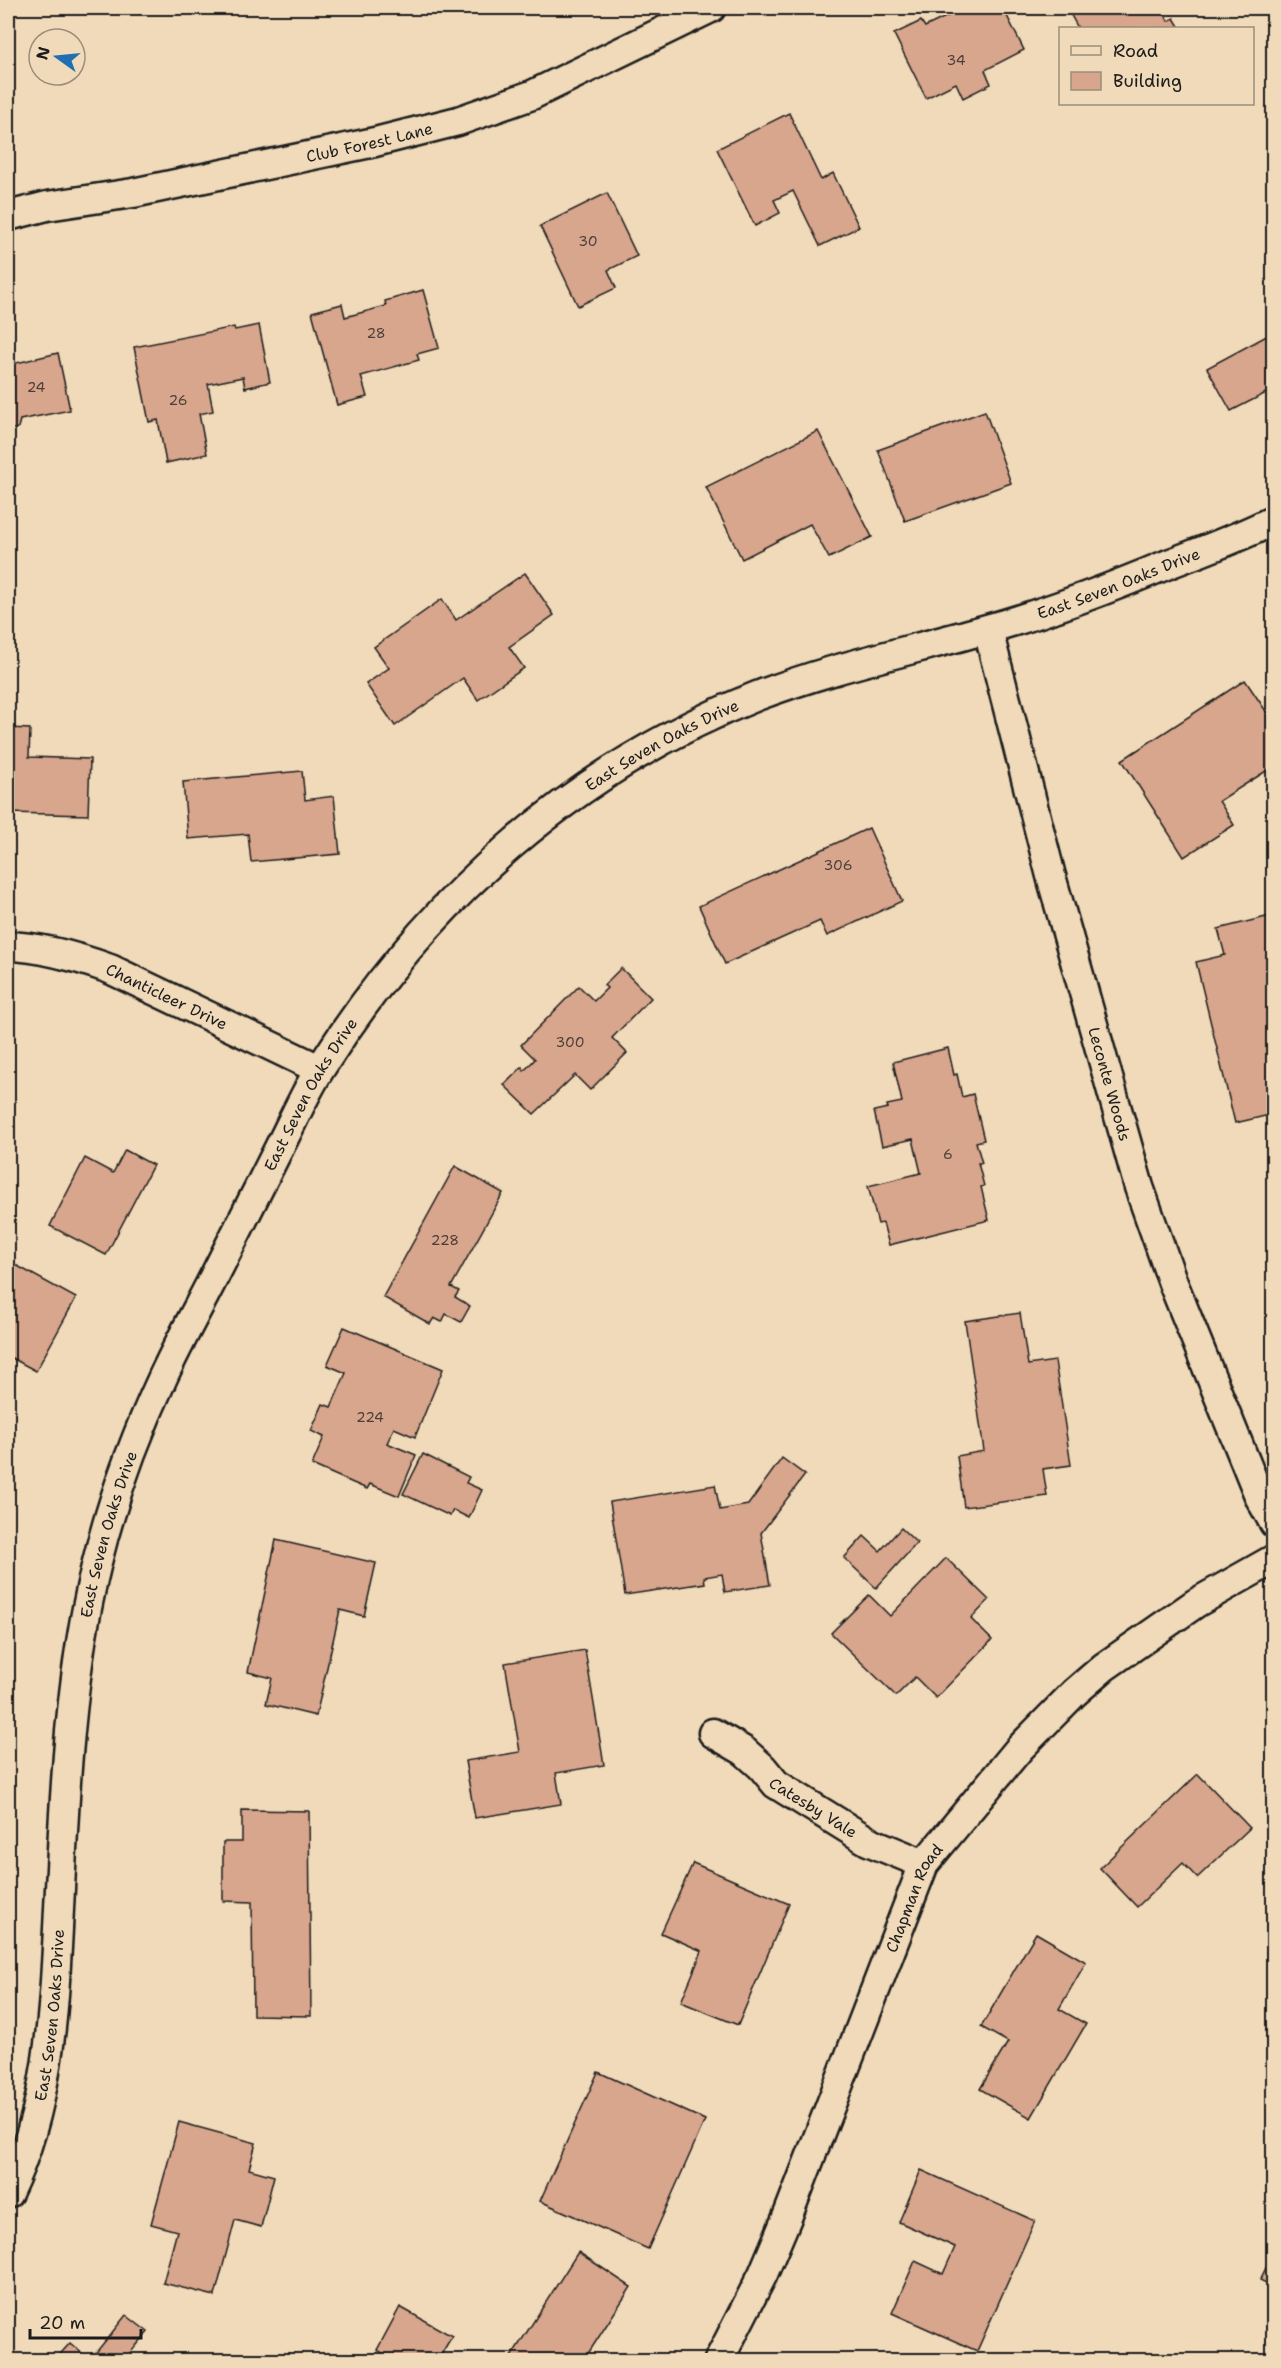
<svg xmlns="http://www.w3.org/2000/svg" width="1281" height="2368" font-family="'Shantell Sans',sans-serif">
  <rect width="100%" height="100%" fill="#f0dab9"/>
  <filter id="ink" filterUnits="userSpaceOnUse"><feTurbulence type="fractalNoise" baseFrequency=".0167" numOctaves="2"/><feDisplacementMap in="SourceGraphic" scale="12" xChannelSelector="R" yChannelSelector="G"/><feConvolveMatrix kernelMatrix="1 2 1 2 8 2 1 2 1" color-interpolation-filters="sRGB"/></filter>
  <g filter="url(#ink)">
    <g fill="#d8a58d" stroke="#1c1c1c" stroke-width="1.5">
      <polygon points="964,8 1003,8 1024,50 985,70 991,84 963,98 956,83 926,98 894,34 921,21 925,27"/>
      <polygon points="1067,8 1168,8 1163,10 1168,21 1174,18 1180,28 1078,28"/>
      <polygon points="789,113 821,180 833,173 859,227 820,246 793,191 774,200 780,213 755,226 717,149"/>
      <polygon points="607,193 637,256 608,270 616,288 578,306 540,226"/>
      <polygon points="423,290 439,348 417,354 419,360 361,376 367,397 337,405 312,312 342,304 345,317 386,306 385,301"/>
      <polygon points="259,325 270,382 245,388 243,377 208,384 213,411 199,414 207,454 166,463 158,420 149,422 134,347 234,327 235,330"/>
      <polygon points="1274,332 1274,389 1231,411 1207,368"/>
      <polygon points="58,353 70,410 20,420 18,428 10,430 8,427 8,365"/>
      <polygon points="985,411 1011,483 905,521 878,450"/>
      <polygon points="818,431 872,537 829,558 810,524 742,559 706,487"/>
      <polygon points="525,573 554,615 509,647 524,668 478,700 463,678 395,726 366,684 389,668 374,647 442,599 456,620"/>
      <polygon points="1245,680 1274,723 1274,766 1219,801 1234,825 1184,857 1122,760"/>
      <polygon points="8,728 30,729 29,757 90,759 88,815 8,813"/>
      <polygon points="302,771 305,800 334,796 340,854 251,862 248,834 188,839 183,782"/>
      <polygon points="869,828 902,901 827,936 820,921 725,964 699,906"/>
      <polygon points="1274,915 1274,1114 1235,1123 1196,962 1225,955 1218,929"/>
      <polygon points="621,968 651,998 612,1038 627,1053 590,1090 575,1075 534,1114 504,1085 522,1067 524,1071 535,1059 521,1045 579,986 594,1001 607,988 604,985"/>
      <polygon points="948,1048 954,1075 957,1074 962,1097 973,1094 984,1140 976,1142 982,1163 978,1163 984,1186 981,1187 989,1220 889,1245 883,1223 878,1224 868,1186 921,1173 913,1139 882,1146 874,1111 888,1108 887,1105 902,1102 893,1062"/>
      <polygon points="125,1150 153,1165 106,1255 50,1226 85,1158 113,1173"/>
      <polygon points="455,1166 503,1193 451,1287 459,1291 455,1297 470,1306 461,1322 446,1314 442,1322 434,1318 430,1324 383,1297"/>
      <polygon points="12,1263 76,1298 36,1371 8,1356 8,1272"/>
      <polygon points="1020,1313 1028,1365 1055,1361 1071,1465 1043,1469 1047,1496 964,1507 957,1456 984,1451 965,1321"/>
      <polygon points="344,1327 443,1369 415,1437 394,1428 387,1443 416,1455 399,1496 370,1484 367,1489 312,1465 324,1437 311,1431 323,1404 331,1407 346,1373 327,1365"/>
      <polygon points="423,1454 469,1477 466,1483 482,1490 469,1518 453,1510 450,1516 403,1494"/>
      <polygon points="782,1458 805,1475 761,1533 770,1585 725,1592 722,1574 704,1577 705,1583 625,1595 610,1502 715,1485 720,1510 748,1505"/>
      <polygon points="901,1528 917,1543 876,1588 844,1558 864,1536 880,1551"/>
      <polygon points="276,1540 376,1563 364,1616 340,1610 316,1716 266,1704 272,1678 248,1672"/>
      <polygon points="946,1558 989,1600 971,1619 992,1640 936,1698 915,1677 896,1696 831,1633 869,1595 890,1616"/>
      <polygon points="585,1650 604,1765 556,1773 561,1804 475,1818 465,1761 520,1752 505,1663"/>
      <polygon points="1198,1774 1250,1828 1197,1878 1183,1863 1137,1907 1100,1868"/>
      <polygon points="242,1810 309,1811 311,2016 253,2015 252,1902 223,1901 223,1842 242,1842"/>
      <polygon points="693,1863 789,1904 738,2025 681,2002 702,1951 661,1933"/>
      <polygon points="1036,1933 1086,1962 1059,2009 1086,2024 1031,2118 980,2089 1008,2042 981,2027"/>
      <polygon points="598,2072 705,2120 648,2249 540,2201"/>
      <polygon points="179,2122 256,2143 249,2169 274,2176 261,2227 235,2220 215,2296 163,2283 177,2231 151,2224"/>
      <polygon points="921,2170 1035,2221 977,2351 892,2313 915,2261 943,2274 955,2247 899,2222"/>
      <polygon points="578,2252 631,2287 584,2360 509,2360"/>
      <polygon points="1274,2252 1274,2287 1260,2280"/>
      <polygon points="400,2307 452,2336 438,2360 395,2360 377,2350"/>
      <polygon points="126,2315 148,2332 124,2360 55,2360 70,2343 90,2360"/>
    </g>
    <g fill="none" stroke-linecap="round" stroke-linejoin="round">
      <g stroke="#1c1c1c" stroke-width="33">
        <g id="minor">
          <path id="s1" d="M8 216 47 206 133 193 375 142 458 121 532 95 711 8"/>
          <path id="s2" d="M988 630 1051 876 1139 1187 1173 1283 1260 1498 1274 1523"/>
          <path id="s3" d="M8 946C43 947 77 957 110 969L319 1069"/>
          <path id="s4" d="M713 1733 744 1751 762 1767 776 1784 868 1841 924 1864"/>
          <path id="s5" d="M8 2193C51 2105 54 2005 59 1909 64 1808 68 1707 87 1608 102 1529 129 1450 163 1377 181 1338 202 1301 221 1263 242 1221 263 1180 284 1138 296 1114 307 1089 322 1066 427 900 573 769 757 696 830 668 905 652 980 631 1043 614 1106 590 1166 565 1202 551 1239 538 1274 520"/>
          <path id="s6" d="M719 2360 763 2274 788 2215 924 1864 1019 1749 1074 1693 1104 1667 1196 1603 1274 1559"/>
        </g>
      </g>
      <use href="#minor" stroke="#f0dab9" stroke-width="28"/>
    </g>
  </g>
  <g text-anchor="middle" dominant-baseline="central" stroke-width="4.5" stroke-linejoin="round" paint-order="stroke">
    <g font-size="14" fill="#4b3e38">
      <text x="956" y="60">34</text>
      <text x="588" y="241">30</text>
      <text x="376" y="333">28</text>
      <text x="36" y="387">24</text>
      <text x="178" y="400">26</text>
      <text x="838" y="865">306</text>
      <text x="570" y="1042">300</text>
      <text x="948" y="1154">6</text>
      <text x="445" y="1240">228</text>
      <text x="370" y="1417">224</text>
    </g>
    <g font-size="16" fill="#1c1c1c" stroke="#f0dab9">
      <text stroke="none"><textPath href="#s1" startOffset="369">Club Forest Lane</textPath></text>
      <text stroke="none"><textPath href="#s5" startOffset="2146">East Seven Oaks Drive</textPath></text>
      <text stroke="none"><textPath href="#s5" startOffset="1660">East Seven Oaks Drive</textPath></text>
      <text stroke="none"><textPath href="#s3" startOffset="168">Chanticleer Drive</textPath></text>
      <text stroke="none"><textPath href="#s2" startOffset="470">Leconte Woods</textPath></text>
      <text stroke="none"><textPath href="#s5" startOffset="1156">East Seven Oaks Drive</textPath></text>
      <text stroke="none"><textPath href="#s5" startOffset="670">East Seven Oaks Drive</textPath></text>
      <text stroke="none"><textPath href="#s4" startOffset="126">Catesby Vale</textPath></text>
      <text stroke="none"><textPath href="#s6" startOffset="502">Chapman Road</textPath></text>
      <text stroke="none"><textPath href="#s5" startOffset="184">East Seven Oaks Drive</textPath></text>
    </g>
  </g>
  <rect width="1281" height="2368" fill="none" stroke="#f0dab9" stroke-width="30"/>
  <rect x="15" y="15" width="1251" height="2338" fill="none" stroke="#1c1c1c" stroke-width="2" filter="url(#ink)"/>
  <rect x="1059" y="27" width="195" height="78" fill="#f0dab9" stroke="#9b8e7a" stroke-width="1.5"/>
  <rect x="1071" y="46" width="30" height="9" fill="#f0dab9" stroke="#9b8e7a" stroke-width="1.5"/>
  <text x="1113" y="57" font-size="18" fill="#1c1c1c">Road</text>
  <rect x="1071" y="72" width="30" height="18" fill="#d8a58d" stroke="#9b8e7a" stroke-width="1.5"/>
  <text x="1113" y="87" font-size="18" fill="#1c1c1c">Building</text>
  <g transform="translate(57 57) rotate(285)"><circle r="28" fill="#f0dab9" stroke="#9b8e7a" stroke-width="1.5"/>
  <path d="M0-4.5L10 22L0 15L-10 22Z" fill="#1f6fb2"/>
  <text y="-9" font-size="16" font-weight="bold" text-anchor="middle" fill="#1c1c1c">N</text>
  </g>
  <path d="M30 2329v9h111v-9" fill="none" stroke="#1c1c1c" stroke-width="3"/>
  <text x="39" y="2329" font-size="18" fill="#1c1c1c" stroke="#f0dab9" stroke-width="4.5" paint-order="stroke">20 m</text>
</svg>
